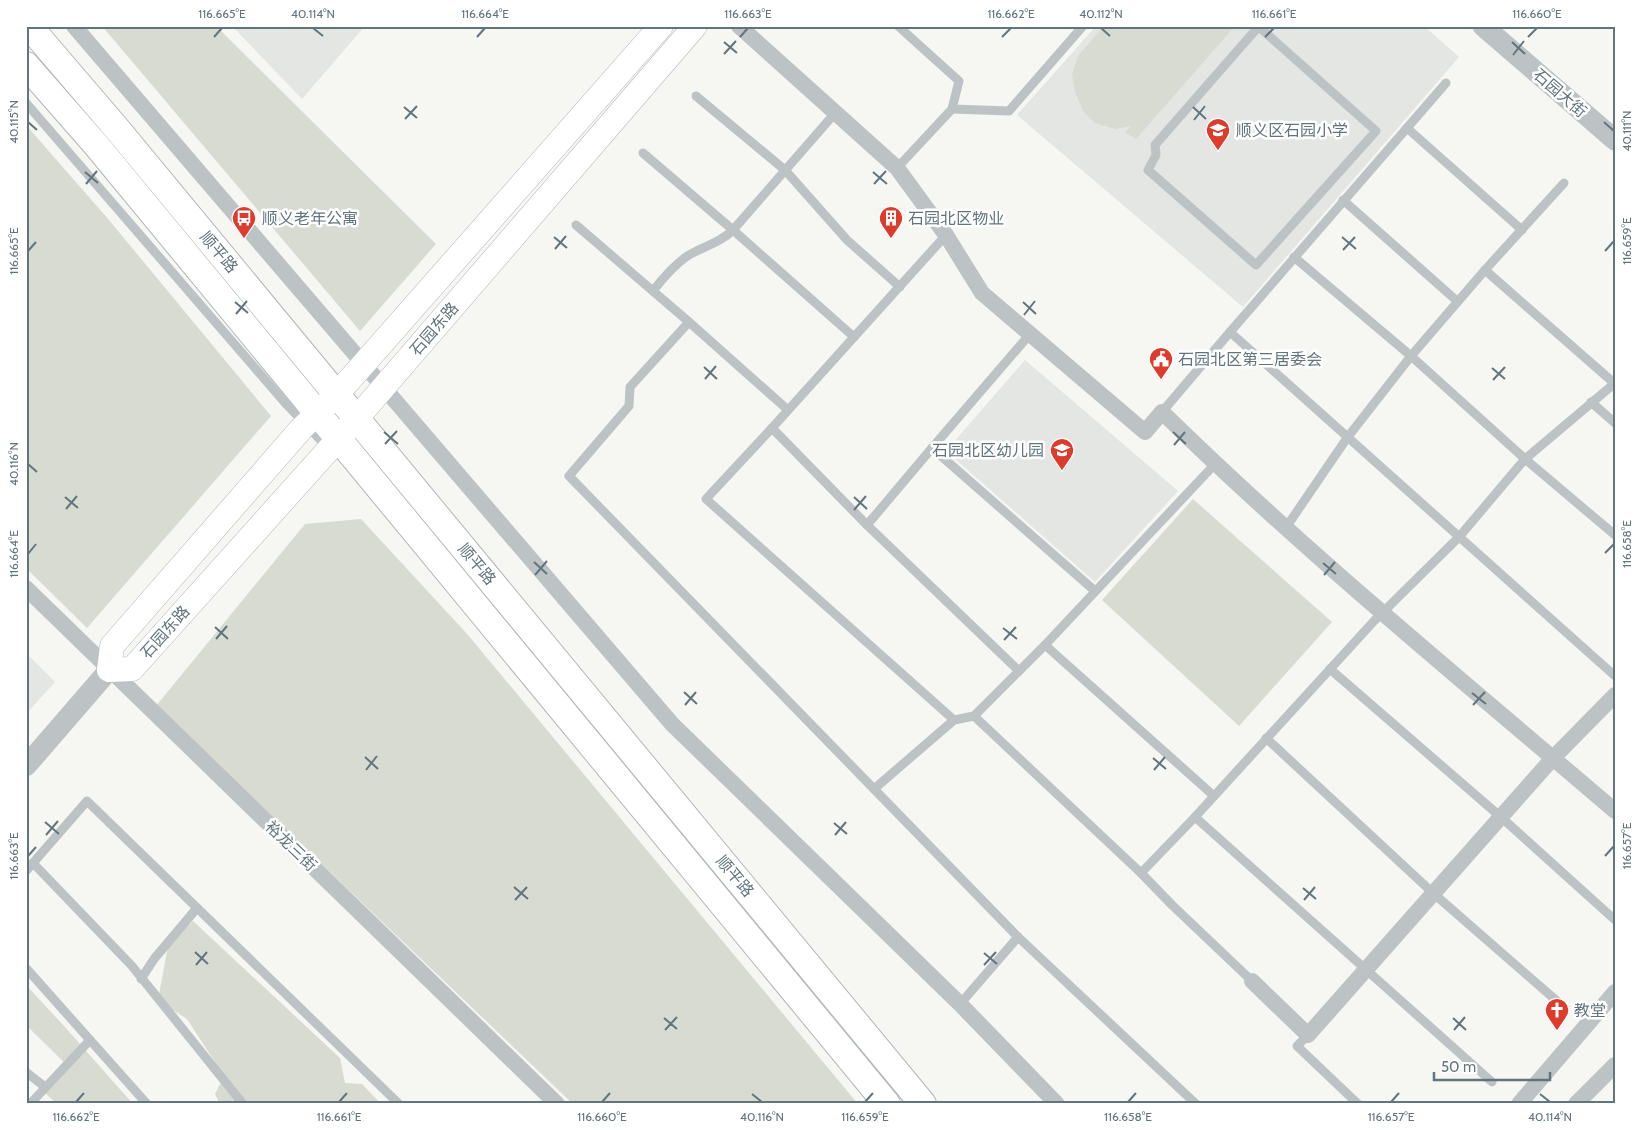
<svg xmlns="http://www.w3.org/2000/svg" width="1641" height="1130" font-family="Cabin,'Noto Sans SC',sans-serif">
  <rect width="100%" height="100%" fill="#f6f6f3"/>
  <g fill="#e4e6e4">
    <polygon points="232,26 365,26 302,99"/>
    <polygon points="1096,26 1424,26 1459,57 1243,307 1017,115"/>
    <polygon points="1025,360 1178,491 1095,582 946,451"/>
    <polygon points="26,653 55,682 26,714"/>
  </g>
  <g fill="#d7dbd2">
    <polygon points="102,26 216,26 436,244 360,331"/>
    <polygon points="1104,26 1235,26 1136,139 1125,132 1131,126 1115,129 1095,123 1083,111 1075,92 1072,74 1078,56"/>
    <polygon points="26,125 109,220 271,416 87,628 26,568"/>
    <polygon points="1193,499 1332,622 1239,726 1102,600"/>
    <polygon points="361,519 468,635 858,1104 573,1104 156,706 305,524"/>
    <polygon points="193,921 340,1058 345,1083 362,1084 381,1104 220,1104 215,1094 224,1076 187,1019 158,1000 168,946"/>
    <polygon points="26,985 64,1026 133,1104 57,1104 45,1093 69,1067 26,1025"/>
  </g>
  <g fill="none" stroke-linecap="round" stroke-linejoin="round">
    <g stroke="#b0b7ba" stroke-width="25">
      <polyline id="secondary" points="661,26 368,359 337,394 301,429 112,646 109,670 132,669 357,418 695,26"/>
    </g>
    <g stroke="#b1b7ba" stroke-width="28">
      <g id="primary">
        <polyline points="29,26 118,130 923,1104"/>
        <polyline points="26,65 97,146 887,1104"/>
      </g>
    </g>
    <g stroke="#bdc3c5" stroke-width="9">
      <polyline points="1259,27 1376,131 1256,265 1148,170 1156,155 1155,145 1259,26"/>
      <polyline points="1446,83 1230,332 1615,676"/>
      <polyline points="696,96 785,170 847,240 900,287"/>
      <polyline points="26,103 287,405 329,449"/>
      <polyline points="952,109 1009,111 1083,26"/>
      <polyline points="1407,128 1522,230"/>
      <polyline points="643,153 733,230 854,337"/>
      <polyline points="897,168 952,109 959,81 898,26"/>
      <polyline points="1564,183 1485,270 1614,383"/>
      <polyline points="1343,200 1457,301"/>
      <polyline points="576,225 689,322 788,410"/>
      <polyline points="946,235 772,428 706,499 954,720"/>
      <polyline points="1294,257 1411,356 1525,459 1615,535"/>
      <path d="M653 291C663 278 675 264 689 255 704 246 720 243 733 230L836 112"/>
      <polyline points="689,322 630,387 629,406 569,476 874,789"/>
      <polyline points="1591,402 1615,423"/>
      <polyline points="1162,412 1230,332"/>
      <polyline points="772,428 867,525 1019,671"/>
      <polyline points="932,448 1030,334"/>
      <polyline points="867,525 932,448 1095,591"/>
      <polyline points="1285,529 1347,438 1411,356 1485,270"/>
      <polyline points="1045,645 1214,796"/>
      <polyline points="1330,669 1502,818 1615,920"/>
      <polyline points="974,716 1141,873"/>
      <polyline points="1266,738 1433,893 1558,1002"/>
      <polyline points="1195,817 1492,1082"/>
      <polyline points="33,863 132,966 243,1104"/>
      <polyline points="26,871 87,801 399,1104"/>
      <polyline points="1018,937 1196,1104"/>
      <polyline points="26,968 90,1040"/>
      <polyline points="141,979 154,959 197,908"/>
      <polyline points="1252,981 1172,905 1141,873 1195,817 1374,621 1459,537 1525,459 1615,383"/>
      <polyline points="960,1004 1018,937 874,789 954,720 974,716 1045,645 1215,464"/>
      <polyline points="1308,1035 1297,1046 1358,1104"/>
      <polyline points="26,1072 45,1087"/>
      <polyline points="30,1104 90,1040 147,1104"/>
    </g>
    <g stroke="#bdc3c5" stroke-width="16">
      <polyline points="74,26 672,724 960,1004 1057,1104"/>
      <path d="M739 26 897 168 946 235 982 293 1145 432 1162 412C1306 553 1462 680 1615 811"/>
      <polyline points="26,588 557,1104"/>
      <polyline points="1252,981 1308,1035 1553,758 1615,695"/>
      <polyline points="1519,1104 1615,992"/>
      <polyline points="1576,1104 1615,1065"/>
    </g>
    <g stroke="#bdc3c5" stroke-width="21">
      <polyline points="1483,26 1615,140"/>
      <polyline points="26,766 109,670"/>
    </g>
    <use href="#secondary" stroke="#fff" stroke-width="24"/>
    <use href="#primary" stroke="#fff" stroke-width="26"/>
  </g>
  <path fill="none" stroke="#62757d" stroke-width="2" d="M313 28 323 36M1101 28 1110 36M214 37 222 28M477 37 485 28M740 37 748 28M1002 37 1011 28M1265 37 1274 28M1528 37 1537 28M724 42 737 53M1512 42 1525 54M724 54 736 41M1513 55 1524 41M404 107 417 118M1193 107 1206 119M405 119 417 106M1194 120 1205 106M28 122 37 130M1604 122 1614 131M85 172 98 183M873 172 887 184M86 184 97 171M874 184 886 171M554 237 567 248M1342 237 1356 249M555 249 566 236M1343 250 1355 237M28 251 36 242M1605 251 1614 241M235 302 248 313M1023 302 1036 314M236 314 247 301M1024 315 1035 301M704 367 717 379M1492 368 1505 379M705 379 716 366M1493 380 1505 367M384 432 398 444M1173 432 1186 444M385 444 397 431M1174 445 1185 432M28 464 37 472M65 497 78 508M854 497 867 509M66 509 77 496M854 510 866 496M1605 553 1614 544M28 554 36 544M534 562 547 574M1323 563 1336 574M535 575 547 561M1324 575 1335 562M215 627 228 639M1003 628 1017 639M216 639 227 626M1004 640 1016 627M684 692 697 704M1472 693 1486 704M685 705 696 692M1473 705 1485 692M365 757 378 769M1153 758 1166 769M366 770 377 756M1154 770 1165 757M45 822 59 834M834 823 847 834M46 835 58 821M835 835 846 822M28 856 36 847M1605 856 1614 846M514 887 528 899M1303 888 1316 899M515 900 527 887M1304 900 1315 887M195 952 208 964M984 953 997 964M196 965 207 952M984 965 996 952M664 1018 677 1029M1453 1018 1466 1030M665 1030 677 1017M1454 1030 1465 1017M752 1094 762 1102M1540 1094 1550 1102M76 1102 84 1093M339 1102 347 1093M602 1102 610 1093M865 1102 873 1093M1128 1102 1136 1093M1391 1102 1399 1093"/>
  <defs>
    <g id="school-pin" transform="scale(1.25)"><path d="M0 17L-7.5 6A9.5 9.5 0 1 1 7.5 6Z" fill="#dd3c2c" stroke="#fff"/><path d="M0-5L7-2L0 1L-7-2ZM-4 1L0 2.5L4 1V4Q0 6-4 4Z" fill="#fff"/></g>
    <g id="bus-pin" transform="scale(1.25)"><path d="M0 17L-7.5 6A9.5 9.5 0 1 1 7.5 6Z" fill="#dd3c2c" stroke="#fff"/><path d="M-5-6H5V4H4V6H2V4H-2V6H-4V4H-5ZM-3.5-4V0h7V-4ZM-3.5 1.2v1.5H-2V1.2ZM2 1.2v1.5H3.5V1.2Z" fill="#fff"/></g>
    <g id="building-pin" transform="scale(1.25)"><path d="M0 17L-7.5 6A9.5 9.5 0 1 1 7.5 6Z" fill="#dd3c2c" stroke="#fff"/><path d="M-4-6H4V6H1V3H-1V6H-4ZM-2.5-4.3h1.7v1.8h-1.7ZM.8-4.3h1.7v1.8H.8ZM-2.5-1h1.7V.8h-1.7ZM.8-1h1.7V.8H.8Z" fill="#fff"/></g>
    <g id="civic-pin" transform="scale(1.25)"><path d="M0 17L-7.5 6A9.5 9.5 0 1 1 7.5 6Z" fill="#dd3c2c" stroke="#fff"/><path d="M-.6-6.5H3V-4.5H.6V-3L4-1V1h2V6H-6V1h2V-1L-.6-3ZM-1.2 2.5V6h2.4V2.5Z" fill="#fff"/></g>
    <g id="church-pin" transform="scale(1.25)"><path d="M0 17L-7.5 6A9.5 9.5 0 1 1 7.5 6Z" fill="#dd3c2c" stroke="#fff"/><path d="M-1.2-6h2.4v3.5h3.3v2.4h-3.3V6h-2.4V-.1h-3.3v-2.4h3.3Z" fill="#fff"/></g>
  </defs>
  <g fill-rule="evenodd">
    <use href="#school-pin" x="1218" y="130"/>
    <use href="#bus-pin" x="244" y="218"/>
    <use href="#building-pin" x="891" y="218"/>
    <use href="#civic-pin" x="1161" y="359"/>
    <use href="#school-pin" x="1062" y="450"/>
    <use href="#church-pin" x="1557" y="1010"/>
  </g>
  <g text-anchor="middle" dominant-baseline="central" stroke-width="5" stroke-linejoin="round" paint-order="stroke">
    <g font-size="16" fill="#62757d" stroke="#fff">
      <text transform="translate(1560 93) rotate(41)">石园大街</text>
      <text transform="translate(219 252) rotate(50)">顺平路</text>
      <text transform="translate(434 329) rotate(-49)">石园东路</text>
      <text transform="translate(477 564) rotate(50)">顺平路</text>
      <text transform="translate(165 632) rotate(-48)">石园东路</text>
      <text transform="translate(291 846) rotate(44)">裕龙三街</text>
      <text transform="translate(735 876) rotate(50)">顺平路</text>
    </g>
    <g font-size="16" fill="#62757d" stroke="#fff" text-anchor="start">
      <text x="1236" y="130">顺义区石园小学</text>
      <text x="262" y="218">顺义老年公寓</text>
      <text x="908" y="218">石园北区物业</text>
      <text x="1178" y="359">石园北区第三居委会</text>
      <text x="1044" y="450" text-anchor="end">石园北区幼儿园</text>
      <text x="1574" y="1010">教堂</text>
    </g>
  </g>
  <rect width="1641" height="1130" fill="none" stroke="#ffffff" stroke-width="55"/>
  <path d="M1434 1072v8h116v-8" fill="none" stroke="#62757d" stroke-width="2.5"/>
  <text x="1441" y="1072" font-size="15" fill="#62757d" stroke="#ffffff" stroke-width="4" paint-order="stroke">50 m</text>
  <rect x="28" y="28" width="1586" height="1074" fill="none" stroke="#62757d" stroke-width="2"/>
  <g font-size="12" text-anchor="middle" fill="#62757d">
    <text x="222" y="18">116.665°E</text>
    <text x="313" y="18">40.114°N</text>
    <text x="485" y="18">116.664°E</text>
    <text x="748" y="18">116.663°E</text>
    <text x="1011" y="18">116.662°E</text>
    <text x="1101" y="18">40.112°N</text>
    <text x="1274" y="18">116.661°E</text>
    <text x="1537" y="18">116.660°E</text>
    <text transform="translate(14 122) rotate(-90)" y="4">40.115°N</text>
    <text transform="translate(1627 131) rotate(-90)" y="4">40.111°N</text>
    <text transform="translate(1627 241) rotate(-90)" y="4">116.659°E</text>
    <text transform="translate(14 251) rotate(-90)" y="4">116.665°E</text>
    <text transform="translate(14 464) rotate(-90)" y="4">40.116°N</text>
    <text transform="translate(1627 544) rotate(-90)" y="4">116.658°E</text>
    <text transform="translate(14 554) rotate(-90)" y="4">116.664°E</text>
    <text transform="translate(1627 846) rotate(-90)" y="4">116.657°E</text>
    <text transform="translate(14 856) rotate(-90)" y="4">116.663°E</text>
    <text x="76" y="1121">116.662°E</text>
    <text x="339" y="1121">116.661°E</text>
    <text x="602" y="1121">116.660°E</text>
    <text x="762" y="1121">40.116°N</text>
    <text x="865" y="1121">116.659°E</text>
    <text x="1128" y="1121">116.658°E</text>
    <text x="1391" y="1121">116.657°E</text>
    <text x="1550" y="1121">40.114°N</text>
  </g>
</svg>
